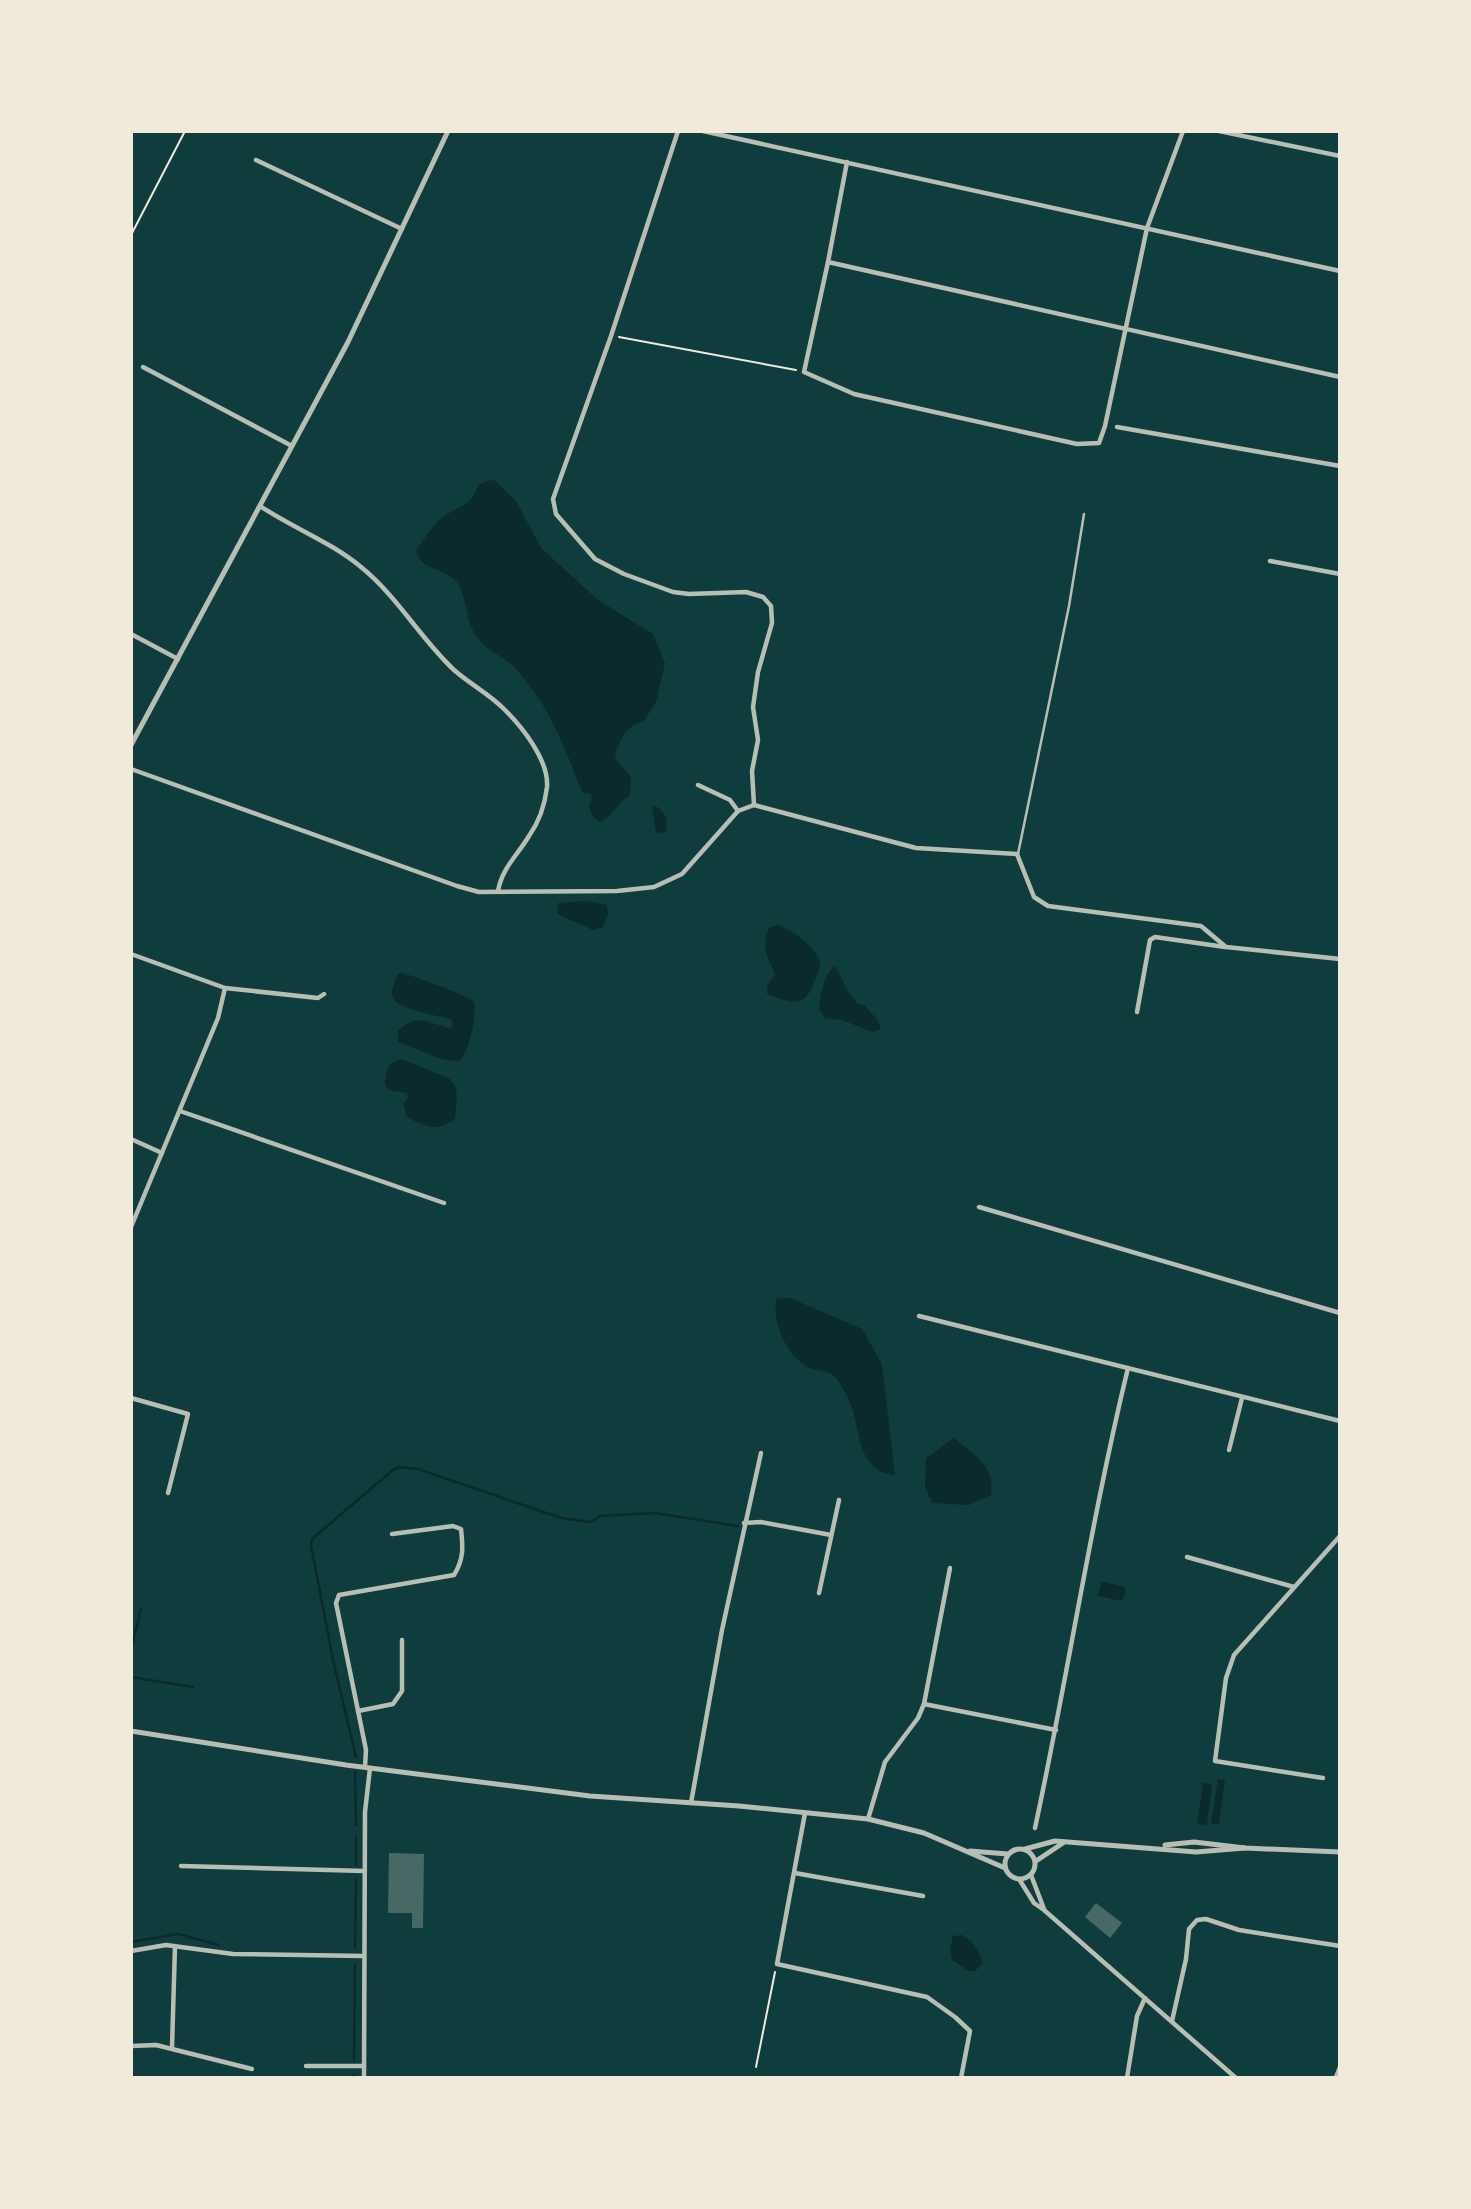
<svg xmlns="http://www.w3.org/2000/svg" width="1471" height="2209" font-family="'PT Serif',serif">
  <rect width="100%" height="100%" fill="#0f3d3e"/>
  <g fill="#0a2a2b">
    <path d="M493 479 516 501 541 548 598 600 653 634 665 663 656 702 644 721 632 726 624 734 615 753 616 760 630 776 631 784 629 796C618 803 612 816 600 822 593 818 590 812 589 804L592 799 591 794 583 793 580 787C564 745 548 704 517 670 506 657 485 651 476 636 466 621 466 593 456 581 443 567 420 571 416 550 423 541 429 531 437 522 454 505 470 511 478 485Z"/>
    <path d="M652 805C665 809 668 819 666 831L661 833 656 832Z"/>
    <polygon points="585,901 607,905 608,915 603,927 593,930 557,914 558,903"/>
    <path d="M777 925C789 928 820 949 820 964 820 970 815 979 813 985 810 992 807 999 799 1001 789 1004 777 997 767 994V987L775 974C767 955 761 950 769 928Z"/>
    <path d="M835 966 849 993 857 1003 865 1006 877 1019 881 1029 872 1032 842 1020 825 1018 819 1009C821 995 823 974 835 966Z"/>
    <path d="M401 973C415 976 464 994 474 1002 476 1019 470 1049 459 1062L438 1058 398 1042V1031C416 1012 428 1024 450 1028L453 1025 451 1019C439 1016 395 1009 392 996 391 990 395 980 398 974Z"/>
    <path d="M402 1059 450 1079 456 1088 457 1101 455 1119C438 1132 425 1127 407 1117L403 1103 408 1098 407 1093 389 1090 385 1085C386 1071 387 1062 402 1059Z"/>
    <path d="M790 1298 862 1329 882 1364 895 1475C852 1470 863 1422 846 1394 843 1389 839 1381 834 1376 827 1369 813 1371 804 1365 784 1350 773 1323 776 1299Z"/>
    <path d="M954 1438C974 1455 996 1466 991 1495L969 1505 932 1503 925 1487 926 1458Z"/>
    <polygon points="1104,1582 1124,1587 1126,1592 1122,1601 1098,1596 1101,1583"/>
    <polygon points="1218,1779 1225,1780 1219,1824 1211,1823"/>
    <polygon points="1203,1783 1212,1784 1207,1825 1197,1824"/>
    <path d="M962 1935C974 1942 978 1950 983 1963L975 1971H969L952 1960 950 1948 953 1936Z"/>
  </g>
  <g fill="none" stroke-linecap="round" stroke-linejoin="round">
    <g stroke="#0a2a2b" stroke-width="2.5">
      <polyline points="131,1650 141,1609"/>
      <polyline points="131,1677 193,1687"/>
      <polyline points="131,1721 132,1721"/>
      <polyline points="356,1757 333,1660 311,1545 312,1539 393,1470 400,1467 418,1469 561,1518 590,1522 600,1516 654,1513 738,1526"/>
      <polyline points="355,1772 356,1825"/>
      <polyline points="356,1836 356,1865"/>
      <polyline points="131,1942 178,1934 219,1945"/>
      <polyline points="355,1948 356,1880"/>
      <polyline points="354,2060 355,1964"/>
      <polyline points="354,2078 354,2075"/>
    </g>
  </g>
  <g fill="#486865">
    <polygon points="389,1853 424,1854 423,1928 412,1928 412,1913 388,1913"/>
    <polygon points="1096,1903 1122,1923 1110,1938 1085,1917"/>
  </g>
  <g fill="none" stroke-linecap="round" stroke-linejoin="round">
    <g stroke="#f1e9da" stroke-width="2">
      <polyline points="131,235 185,131"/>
      <polyline points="619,337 796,370"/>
      <polyline points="756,2067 775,1972"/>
    </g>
    <polyline stroke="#b8beb3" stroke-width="2.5" points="1018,854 1069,606 1084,514"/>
    <g stroke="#b8beb3" stroke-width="4.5">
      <polyline points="678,131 611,336 553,499 556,514 595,559 624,574 673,592 689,594 746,592 763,597 771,606 772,623 758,672 753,707 758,740 752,771 754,805"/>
      <polyline points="703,131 1340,271"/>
      <polyline points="1219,131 1340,156"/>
      <polyline points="256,160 402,229"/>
      <polyline points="847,162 828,262 1340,377"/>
      <polyline points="828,262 804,372 854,394 1077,444 1099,443 1105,426 1147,228 1183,131"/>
      <polyline points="143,367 292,446"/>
      <polyline points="1117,427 1340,466"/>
      <path d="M260 506C293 528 331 542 361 567 397 596 420 638 454 670 470 684 489 694 504 709 522 727 549 760 547 787 545 804 539 822 529 836 517 856 502 868 498 891"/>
      <polyline points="1270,561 1340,574"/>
      <polyline points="131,634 178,659"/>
      <polyline points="131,769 457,886 479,892 617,891 654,887 682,874 738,811 754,805 916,848 1017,854 1034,897 1048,906 1201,926 1226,947 1340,959"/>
      <polyline points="698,785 730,800 738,811"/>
      <polyline points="131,954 225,988 218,1018 131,1227"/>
      <polyline points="225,988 318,998 324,994"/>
      <polyline points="1137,1012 1150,940 1155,937 1225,947"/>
      <polyline points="180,1111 444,1203"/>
      <polyline points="131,1139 162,1153"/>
      <polyline points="979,1207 1340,1313"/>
      <polyline points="919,1316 1340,1421"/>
      <polyline points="131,1398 188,1414 168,1493"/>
      <polyline points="1229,1450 1242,1398"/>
      <polyline points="744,1523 761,1522 831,1535"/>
      <polyline points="1187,1557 1294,1587"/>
      <polyline points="819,1593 839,1500"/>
      <polyline points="924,1704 1056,1730"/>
      <polyline points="358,1711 393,1704 402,1691 402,1640"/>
      <path d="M365 1767 366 1750 336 1603 339 1595 454 1575C464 1559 463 1547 461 1529L453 1526 392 1534"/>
      <polyline points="1323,1778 1215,1761 1226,1678 1234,1655 1340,1536"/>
      <polyline points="691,1803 722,1630 761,1453"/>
      <polyline points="805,1813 777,1964 927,1997 955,2017 970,2031 961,2078"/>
      <polyline points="868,1819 885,1762 918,1718 924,1704 950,1568"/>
      <path d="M1035 1828C1068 1675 1091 1520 1128 1368"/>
      <polyline points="181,1866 365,1871"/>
      <polyline points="795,1873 923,1896"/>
      <polyline points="1031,1875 1044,1909"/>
      <polyline points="1019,1879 1034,1903 1044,1910 1236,2078"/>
      <polyline points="131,1951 166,1945 233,1954 364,1956"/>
      <polyline points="1172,2021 1186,1959 1189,1929 1197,1920 1206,1919 1239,1930 1340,1946"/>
      <polyline points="131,2046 156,2045 252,2069"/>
      <polyline points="172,2048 175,1946"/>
      <polyline points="306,2066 364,2066"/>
      <polyline points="1336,2077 1340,2067"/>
      <polyline points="364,2078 365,1812 370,1768"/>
      <polyline points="1127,2078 1137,2016 1145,1998"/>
    </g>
    <g stroke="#b8beb3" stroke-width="5">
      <polyline points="131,745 348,342 448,131"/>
      <polyline points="131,1731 346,1765 590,1796 739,1806 868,1819 924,1833 1005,1868"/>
      <polyline points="1165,1845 1194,1842 1245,1848 1340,1852"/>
      <circle cx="1020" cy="1864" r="15"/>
      <polyline points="1025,1849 1055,1841 1196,1852 1245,1848"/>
      <polyline points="970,1851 1008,1854"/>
      <polyline points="1036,1861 1063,1843"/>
    </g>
  </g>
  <rect width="1471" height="2209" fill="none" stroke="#f1e9da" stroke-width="266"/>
</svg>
